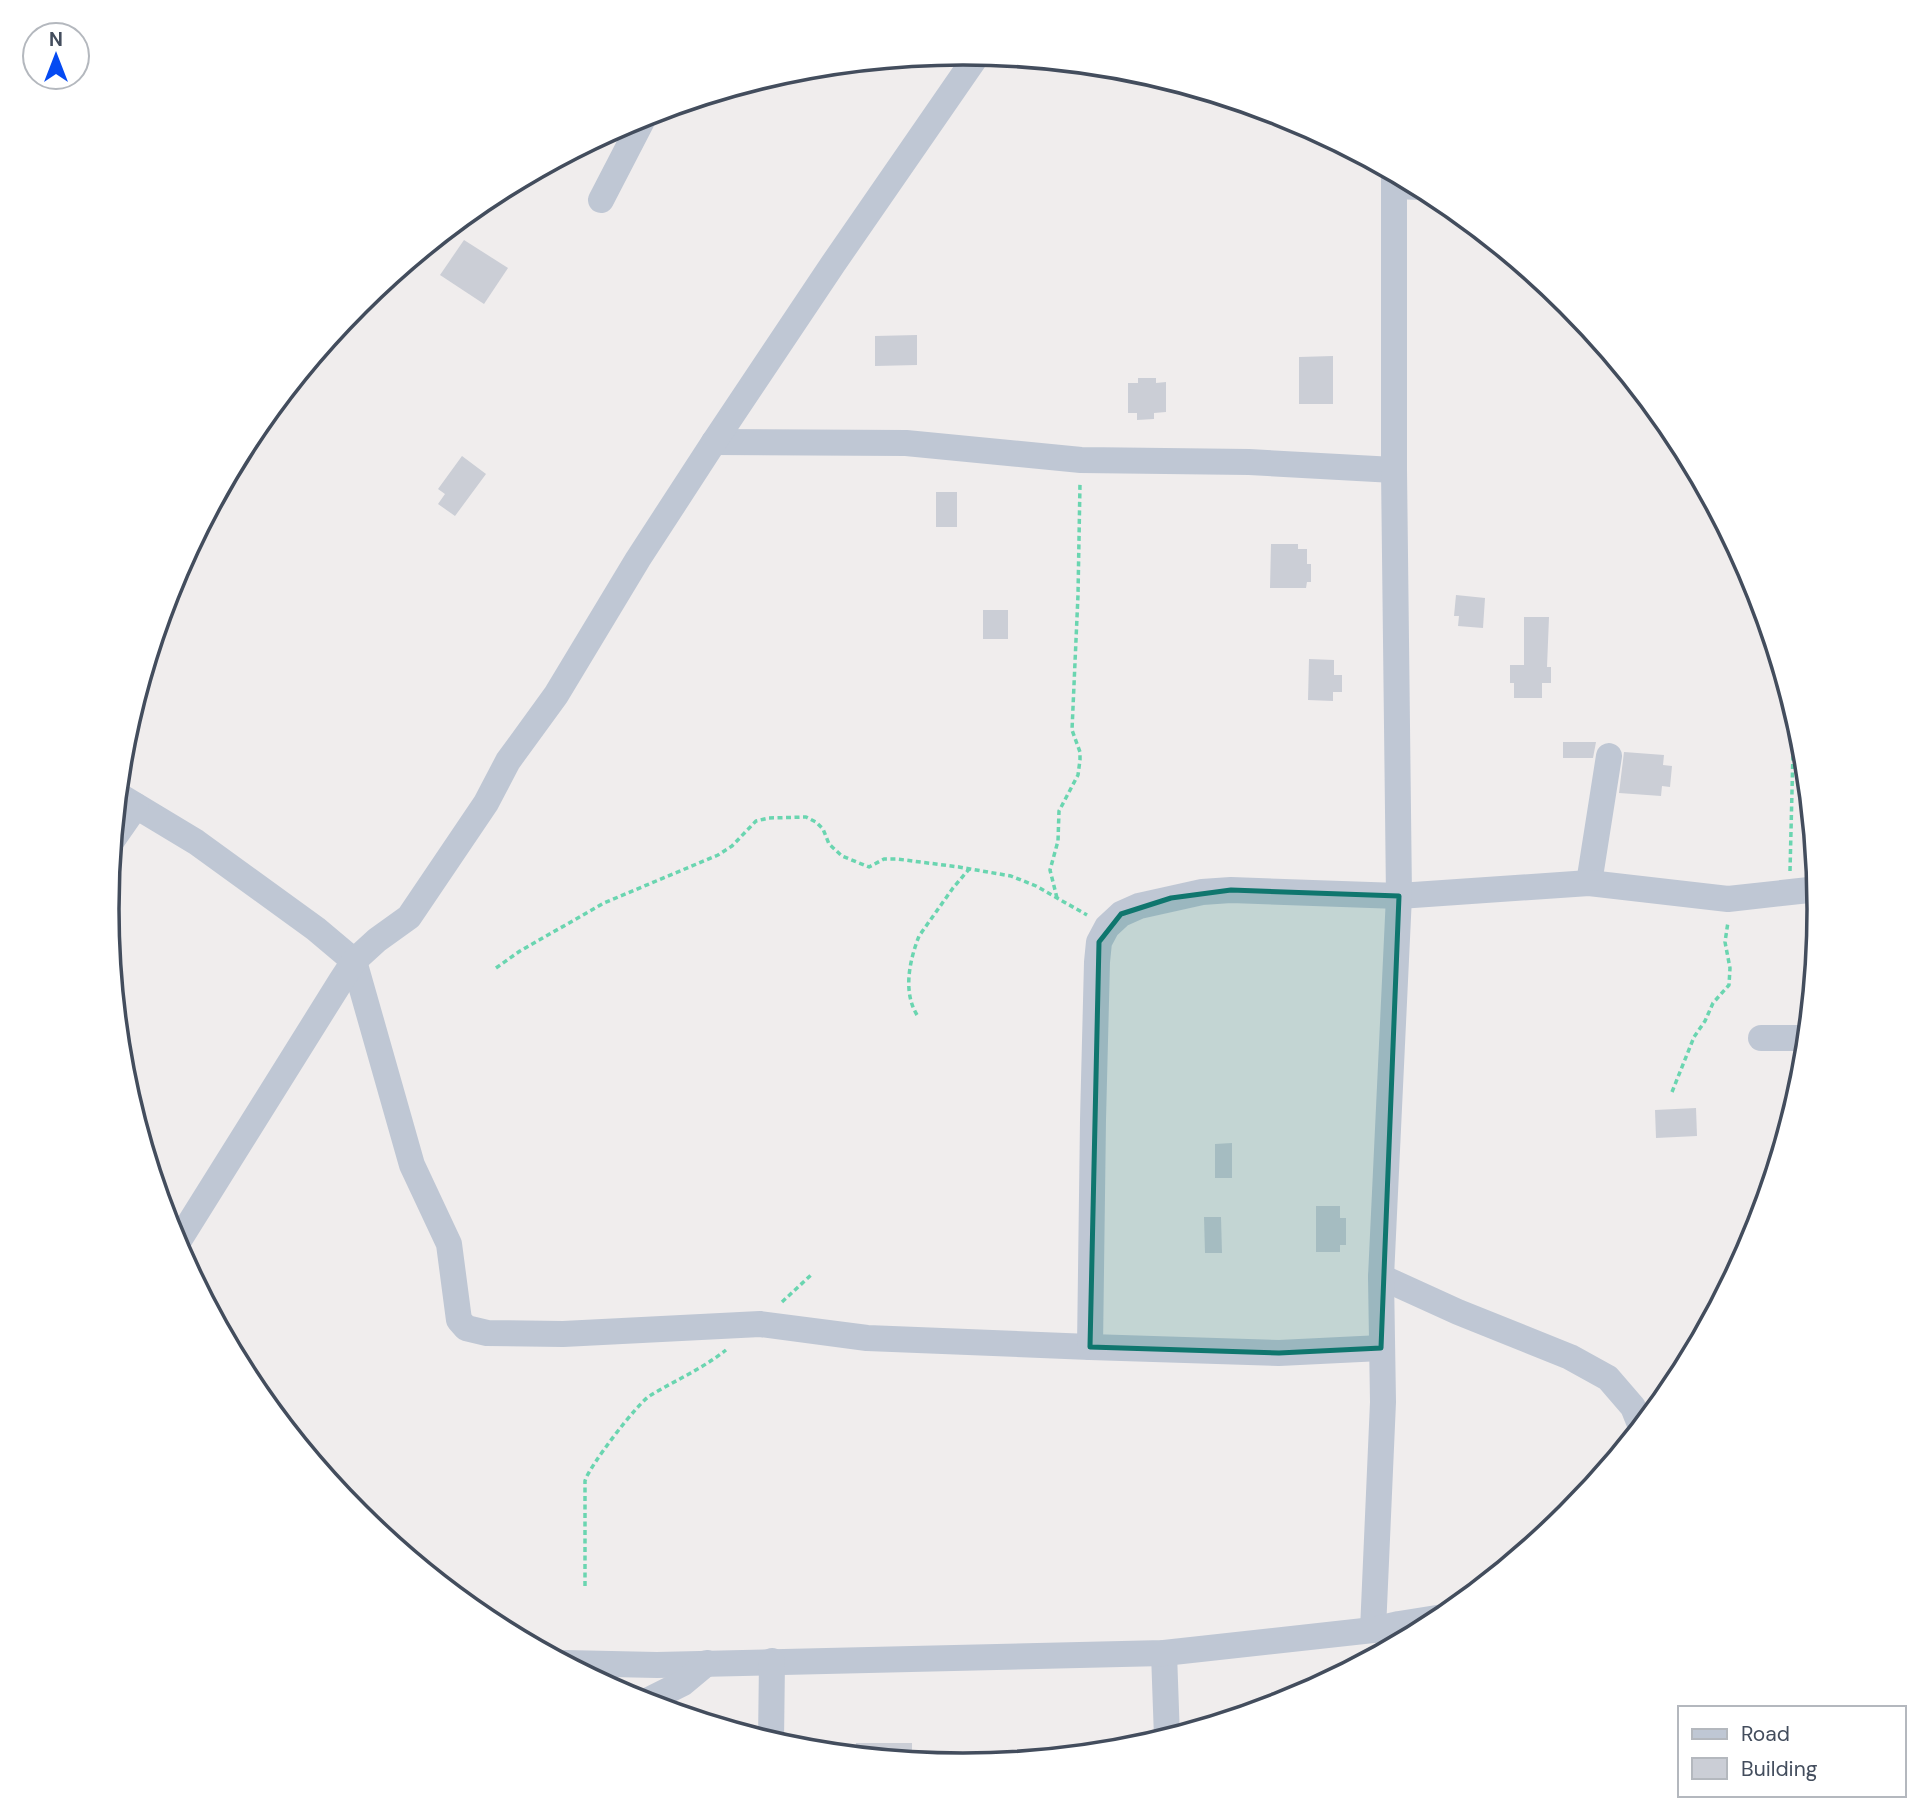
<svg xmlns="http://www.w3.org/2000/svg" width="1926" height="1818" font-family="'DM Sans',sans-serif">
  <rect width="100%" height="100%" fill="#f0eded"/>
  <g fill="#cbced6">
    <polygon points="464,240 508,268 484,304 440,275"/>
    <polygon points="917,335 917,365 875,366 875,336"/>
    <polygon points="1333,356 1333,404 1299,404 1299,357"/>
    <polygon points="1138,378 1156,378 1156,383 1166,382 1166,412 1154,413 1154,419 1137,420 1137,413 1128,413 1128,383 1138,383"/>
    <polygon points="462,456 486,474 455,516 438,504 445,494 438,489"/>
    <rect x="936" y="492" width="21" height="35"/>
    <polygon points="1271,544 1298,544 1298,549 1307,549 1307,564 1311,564 1311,582 1307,582 1306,588 1270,588"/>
    <polygon points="1456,595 1485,598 1483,628 1458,626 1459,616 1454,616"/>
    <rect x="983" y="610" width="25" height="29"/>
    <polygon points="1524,617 1549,617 1547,667 1551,667 1551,683 1542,683 1542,698 1514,698 1514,683 1510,683 1510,665 1524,665"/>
    <polygon points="1309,659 1334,660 1334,675 1342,675 1342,692 1333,692 1333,701 1308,700"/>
    <polygon points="1563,742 1596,742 1593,758 1563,758"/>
    <polygon points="1624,752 1664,755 1663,765 1672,766 1670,787 1662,786 1661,796 1619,793"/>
    <polygon points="1696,1108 1697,1136 1656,1138 1655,1110"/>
    <polygon points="1232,1143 1232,1178 1215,1178 1215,1144"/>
    <polygon points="1316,1206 1340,1206 1340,1218 1346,1218 1346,1245 1340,1245 1340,1252 1316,1252"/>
    <polygon points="1204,1217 1221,1217 1222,1253 1205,1253"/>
    <polygon points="856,1743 912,1743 912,1760 855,1755"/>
  </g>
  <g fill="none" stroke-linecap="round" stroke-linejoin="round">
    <g stroke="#6ad5b0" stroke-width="3.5" stroke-dasharray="5 3.5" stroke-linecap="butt">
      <polyline points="1790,871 1794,711"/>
      <polyline points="1057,898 1050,870 1058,841 1059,811 1078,775 1080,760 1080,752 1072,730 1078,595 1080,483"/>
      <polyline points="496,968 520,951 604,903 718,855 732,846 756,821 769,818 806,817 816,822 823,829 829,844 842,856 869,867 884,859 897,859 959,867 1011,876 1036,886 1087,915"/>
      <path d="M917 1015C903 992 909 962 919 936L953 888 970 868"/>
      <polyline points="1672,1092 1694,1037 1705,1021 1713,1003 1729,985 1730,968 1725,942 1728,922"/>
      <polyline points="782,1302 811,1275"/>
      <path d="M585 1586V1481C588 1468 638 1402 651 1395 676 1380 702 1369 726 1350"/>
    </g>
    <g stroke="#bfc7d4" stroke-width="26">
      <polyline points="1394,186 1421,187"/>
      <polyline points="601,200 645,115"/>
      <polyline points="714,442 906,443 1081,460 1249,462 1394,470"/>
      <polyline points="118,795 196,842 316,929 354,961 412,1165 449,1244 459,1320 466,1328 487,1333 563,1334 760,1324 867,1338 1090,1347 1279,1353 1381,1348"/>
      <polyline points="113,839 136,806"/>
      <polyline points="1589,883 1609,756"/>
      <polyline points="1761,1038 1807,1038"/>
      <polyline points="176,1245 341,981 354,961 377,940 409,917 486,803 508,761 556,695 638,559 714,442 833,264 978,54"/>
      <polyline points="1381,1277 1458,1312 1570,1357 1608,1378 1633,1407 1641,1427"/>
      <polyline points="1090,1347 1093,1120 1097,962 1099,942 1107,927 1121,914 1139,906 1202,892 1231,890 1399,896 1589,883 1728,899 1818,889"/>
      <polyline points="1373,1630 1383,1402 1381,1277 1399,896 1394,470 1394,173"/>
      <polyline points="1164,1653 1167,1738"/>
      <polyline points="565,1663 657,1665 1164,1653 1373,1630 1399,1624 1443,1617"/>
      <polyline points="643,1703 683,1683 707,1663"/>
      <polyline points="771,1741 772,1661"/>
    </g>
  </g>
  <path fill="#0f766e" fill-opacity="0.2" stroke="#0f766e" stroke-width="5" stroke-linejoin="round" d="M1231 890 1399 896 1381 1348 1279 1353 1090 1347 1099 942 1121 914 1171 898Z"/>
  <path d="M0 0H1926V1818H0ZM119 909a844 844 0 1 1 1688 0a844 844 0 1 1-1688 0Z" fill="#fff" fill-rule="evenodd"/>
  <path fill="none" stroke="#434d5d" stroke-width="3.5" d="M119 909a844 844 0 1 1 1688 0a844 844 0 1 1-1688 0Z"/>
  <rect x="1678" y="1706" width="228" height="91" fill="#ffffff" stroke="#b4b8be" stroke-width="2"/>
  <rect x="1692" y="1729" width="35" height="10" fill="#bfc7d4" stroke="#b4b8be" stroke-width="2"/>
  <text x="1741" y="1741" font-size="21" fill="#434d5d">Road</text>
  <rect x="1692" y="1758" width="35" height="21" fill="#cbced6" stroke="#b4b8be" stroke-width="2"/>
  <text x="1741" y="1776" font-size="21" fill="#434d5d">Building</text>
  <g transform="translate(56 56)"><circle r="33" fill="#ffffff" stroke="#b4b8be" stroke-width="2"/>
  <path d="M0-5L12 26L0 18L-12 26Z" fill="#054af2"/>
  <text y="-10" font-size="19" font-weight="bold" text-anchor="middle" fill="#434d5d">N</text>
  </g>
</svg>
